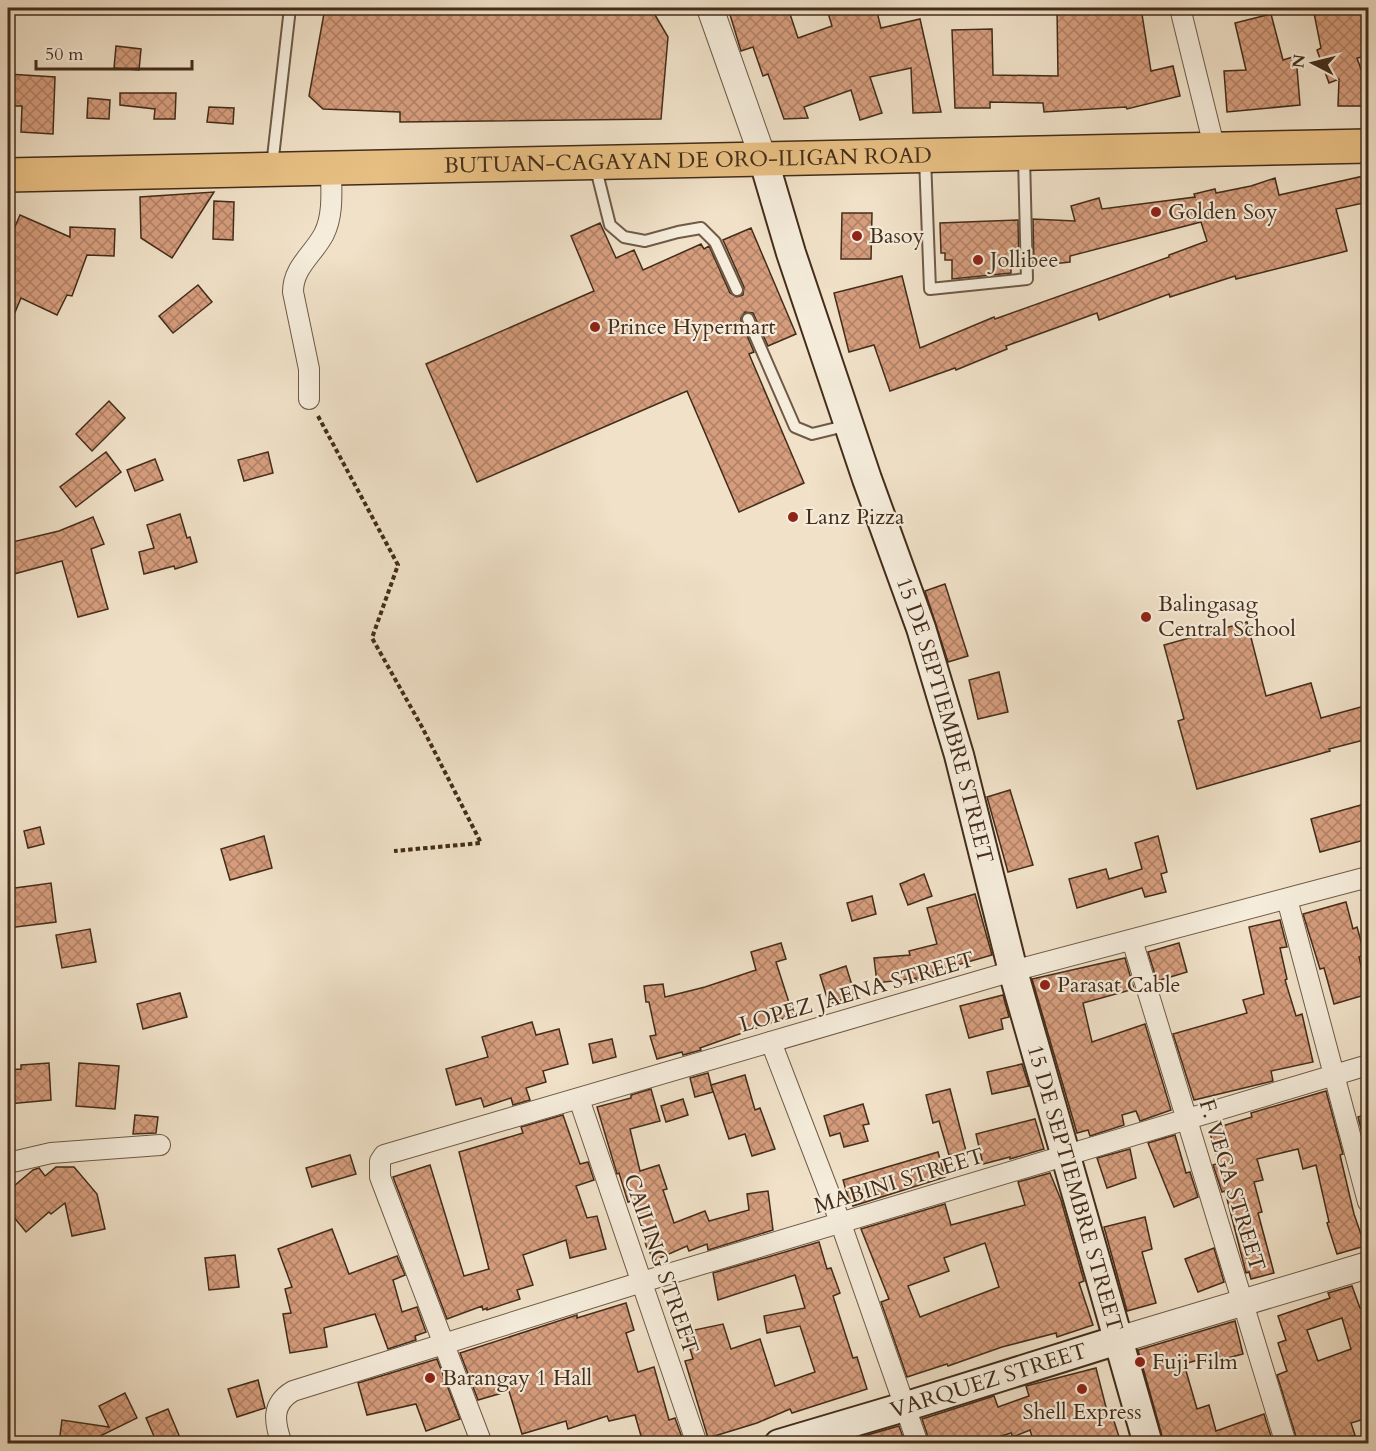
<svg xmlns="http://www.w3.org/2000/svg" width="1376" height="1451" font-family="Cardo,serif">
  <defs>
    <pattern id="building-cross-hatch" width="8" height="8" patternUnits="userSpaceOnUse" patternTransform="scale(1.5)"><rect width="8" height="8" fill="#d69d7d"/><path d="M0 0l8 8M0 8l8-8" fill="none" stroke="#af8066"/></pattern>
  </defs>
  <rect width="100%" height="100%" fill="#f0e1c8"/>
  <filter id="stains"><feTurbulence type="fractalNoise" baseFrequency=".00333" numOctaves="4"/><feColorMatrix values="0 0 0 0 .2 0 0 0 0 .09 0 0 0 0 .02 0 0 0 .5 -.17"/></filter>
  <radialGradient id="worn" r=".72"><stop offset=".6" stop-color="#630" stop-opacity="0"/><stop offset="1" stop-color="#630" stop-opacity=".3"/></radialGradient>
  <g fill="url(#building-cross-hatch)" stroke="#432d1a" stroke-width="1.5" fill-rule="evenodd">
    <polygon points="325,8 651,8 668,37 661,119 400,122 400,112 323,109 309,96"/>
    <polygon points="728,8 788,8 798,38 832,26 828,13 851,8 876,8 881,28 920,19 941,112 913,113 911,68 870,77 882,113 860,120 851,90 804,107 808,118 784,119 768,74 763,76 753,47 741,51"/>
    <polygon points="1057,8 1141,8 1151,71 1173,66 1180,96 1127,109 1126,107 1044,112 1043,103 990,102 990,108 955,108 952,30 992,29 993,75 1058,76"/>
    <polygon points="1313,8 1368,8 1368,56 1357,58 1367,86 1367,106 1338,106 1339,79 1329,83 1317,50 1321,48"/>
    <polygon points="1271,14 1283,60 1296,56 1300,105 1227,112 1224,71 1246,70 1235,23"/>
    <polygon points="116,46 141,49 139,70 114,68"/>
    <polygon points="8,74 55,77 53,134 21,132 22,106 8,106"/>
    <polygon points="120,93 176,93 175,119 154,119 155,109 120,105"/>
    <polygon points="88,98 110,100 109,119 87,118"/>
    <polygon points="209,107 234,108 233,124 207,122"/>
    <polygon points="1368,175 1368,202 1336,209 1347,251 1236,279 1235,276 1170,297 1169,294 1099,320 1097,313 1006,346 1007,349 956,370 955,368 890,391 874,345 849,352 834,293 902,276 920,348 994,317 995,319 1169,257 1169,255 1207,241 1201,222 1070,256 1070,262 1034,266 1033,219 1075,221 1071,206 1099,198 1102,209 1195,197 1194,194 1215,189 1216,193 1251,186 1275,178 1279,195"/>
    <polygon points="214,192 172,258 141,238 140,197"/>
    <polygon points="214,201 234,202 233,240 213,239"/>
    <polygon points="842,213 872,213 871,259 841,259"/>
    <polygon points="20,215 70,237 70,227 115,229 114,256 87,255 72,296 67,295 57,315 21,298 8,329 8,243"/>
    <polygon points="1018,220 1019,267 1011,268 1011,273 952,279 952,260 945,260 945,253 941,253 940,223"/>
    <polygon points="600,223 616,258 634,250 643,270 701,244 704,249 709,246 730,293 737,297 743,295 744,287 723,240 751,228 796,334 768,346 753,313 745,312 741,318 741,321 754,352 749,354 804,483 739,512 687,391 477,482 426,364 594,291 571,236"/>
    <polygon points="198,285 212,302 173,333 159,316"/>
    <polygon points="109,401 125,418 92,451 76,434"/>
    <polygon points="106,452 121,472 76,507 60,487"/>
    <polygon points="268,452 273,473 244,481 238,460"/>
    <polygon points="155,459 163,480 135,491 127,470"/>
    <polygon points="180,514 187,538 190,537 197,562 175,569 174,566 144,574 139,552 154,548 147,525"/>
    <polygon points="93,517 104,544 91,549 108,609 78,617 62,561 14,574 8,543 59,531"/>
    <polygon points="945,584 968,656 948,662 925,591"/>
    <polygon points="1247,622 1266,696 1311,683 1321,718 1368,705 1368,739 1329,749 1330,751 1197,789 1178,721 1184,719 1164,645"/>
    <polygon points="999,672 1008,712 978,719 969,680"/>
    <polygon points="1010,790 1033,865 1008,872 987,797"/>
    <polygon points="1368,803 1368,839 1320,852 1311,819"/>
    <polygon points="40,827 44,844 28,848 24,831"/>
    <polygon points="264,836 272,868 230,880 221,849"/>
    <polygon points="1158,836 1167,872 1161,874 1166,892 1145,897 1142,888 1077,908 1069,879 1106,869 1109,879 1142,869 1135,843"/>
    <polygon points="924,874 932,896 908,905 900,884"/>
    <polygon points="51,883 56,922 8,928 8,889"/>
    <polygon points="975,894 992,955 933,972 935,977 916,982 916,978 877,983 874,958 910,955 909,951 937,944 927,908"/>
    <polygon points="872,896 876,914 852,921 847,903"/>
    <polygon points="1346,902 1353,929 1357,927 1365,955 1359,957 1368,994 1334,1004 1324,968 1320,969 1303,914"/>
    <polygon points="1280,920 1287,947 1280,948 1287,979 1285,980 1296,1016 1302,1014 1313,1062 1271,1071 1273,1081 1194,1100 1173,1034 1247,1013 1243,1000 1264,994 1249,927"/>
    <polygon points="90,929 96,962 62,968 56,935"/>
    <polygon points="781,943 786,959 776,962 793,1015 700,1048 701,1050 683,1055 682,1052 657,1059 650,1036 656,1035 649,1002 646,1002 644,986 663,984 665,997 705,987 756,970 751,952"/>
    <polygon points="1179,943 1187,972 1157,981 1148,952"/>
    <polygon points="1125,958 1134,989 1083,1003 1092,1042 1145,1024 1171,1110 1140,1121 1136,1111 1122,1115 1124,1125 1090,1136 1088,1130 1077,1133 1032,979"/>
    <polygon points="846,966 855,995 829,1004 820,975"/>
    <polygon points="180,993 187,1017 143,1029 137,1004"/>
    <polygon points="1003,995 1009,1017 1001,1019 1003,1029 969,1038 960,1006"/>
    <polygon points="532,1022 536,1035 559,1029 568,1064 543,1071 546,1082 526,1088 530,1100 513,1105 511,1098 484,1107 481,1098 456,1105 446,1069 488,1057 482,1037"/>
    <polygon points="612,1039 616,1057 593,1063 589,1044"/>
    <polygon points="49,1063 51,1100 8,1104 8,1070 21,1069 21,1065"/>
    <polygon points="79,1063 119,1066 115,1109 76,1106"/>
    <polygon points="1022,1064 1029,1086 992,1094 987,1072"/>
    <polygon points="708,1073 713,1092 695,1097 690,1078"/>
    <polygon points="745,1075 755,1110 760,1108 775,1149 752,1156 745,1134 729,1139 711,1085"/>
    <polygon points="651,1089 660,1121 630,1129 640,1171 659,1165 667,1189 663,1190 674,1223 705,1211 709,1221 749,1210 747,1194 768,1191 773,1230 708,1250 707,1244 689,1251 687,1246 653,1261 648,1247 647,1248 632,1201 628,1202 619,1173 617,1174 597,1107 631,1098 631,1095"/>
    <polygon points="950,1089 966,1151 949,1155 939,1121 933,1123 926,1095"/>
    <polygon points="1326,1091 1343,1154 1340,1155 1354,1214 1365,1246 1337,1254 1327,1223 1329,1222 1316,1165 1303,1169 1298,1149 1257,1159 1263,1180 1254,1182 1262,1212 1258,1213 1274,1273 1251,1279 1249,1272 1246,1273 1225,1191 1222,1192 1213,1165 1219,1163 1209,1130 1252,1117 1251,1113"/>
    <polygon points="683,1099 688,1115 666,1122 661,1106"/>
    <polygon points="863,1104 869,1124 863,1125 868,1141 844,1147 840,1133 830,1136 824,1116"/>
    <polygon points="1368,1114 1368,1147 1366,1148 1358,1117"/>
    <polygon points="135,1115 158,1117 156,1133 133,1134"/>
    <polygon points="563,1115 580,1164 588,1162 594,1180 576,1186 587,1218 597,1216 606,1249 570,1258 566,1240 523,1255 533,1285 517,1290 520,1299 487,1310 487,1308 483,1310 482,1306 447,1319 393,1177 430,1165 464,1276 489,1269 459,1152 523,1133 521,1127"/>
    <polygon points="1035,1119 1044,1149 1010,1159 1010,1157 983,1164 976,1134"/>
    <polygon points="1175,1135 1186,1173 1190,1172 1198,1197 1174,1207 1148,1143"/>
    <polygon points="1130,1149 1136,1178 1107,1188 1097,1158"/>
    <polygon points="938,1152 945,1177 853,1206 852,1204 850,1204 843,1180"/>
    <polygon points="350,1155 356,1174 312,1187 306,1168"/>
    <polygon points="56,1167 74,1167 97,1194 105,1229 72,1236 65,1203 51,1214 49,1212 26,1232 8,1210 8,1191 33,1170 39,1168 45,1176"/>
    <path d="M1050 1173 1061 1200 1084 1281 1079 1283 1093 1325 1057 1337 1056 1333 1002 1347 948 1366 947 1364 907 1377 881 1302 889 1299 861 1229 945 1204 951 1225 1025 1205 1018 1182ZM985 1243 999 1287 920 1317 908 1286 949 1271 944 1258Z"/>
    <polygon points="1145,1217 1152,1249 1142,1252 1156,1303 1127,1311 1104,1227"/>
    <polygon points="332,1229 349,1274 397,1256 405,1275 393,1280 402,1312 417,1307 426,1332 415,1336 416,1340 388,1349 375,1314 324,1328 327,1347 290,1353 283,1314 291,1313 285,1289 292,1287 278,1249"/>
    <polygon points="819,1242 827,1269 831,1268 840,1293 833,1296 853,1358 857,1357 867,1389 792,1413 790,1409 757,1423 708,1438 685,1361 693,1359 685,1332 723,1324 731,1349 760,1339 775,1386 815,1372 800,1326 767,1333 764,1316 805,1308 795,1275 718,1300 713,1273"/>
    <polygon points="1214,1248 1224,1282 1198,1292 1185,1259"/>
    <polygon points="235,1255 239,1287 209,1290 205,1258"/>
    <path d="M1352 1286 1360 1308 1368 1306V1418L1351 1423 1355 1435 1330 1443H1298L1277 1375 1287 1371 1278 1343 1286 1340 1278 1316 1330 1298 1328 1293ZM1342 1318 1351 1349 1318 1361 1307 1330Z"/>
    <polygon points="626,1303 634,1330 626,1333 638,1372 654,1367 669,1420 675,1418 684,1443 643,1443 635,1415 609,1421 607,1416 568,1429 566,1421 522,1434 509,1391 478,1400 460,1353 577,1315 577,1318"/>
    <polygon points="1235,1321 1243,1354 1220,1360 1219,1354 1184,1364 1197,1409 1209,1405 1216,1431 1264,1414 1273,1443 1164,1443 1138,1350"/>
    <polygon points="437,1359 460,1419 426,1431 416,1404 367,1415 358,1383"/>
    <polygon points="1096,1368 1109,1419 1113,1418 1121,1443 1034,1443 1030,1430 1013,1437 1011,1433 980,1443 930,1443 922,1419 994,1396 998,1407 1029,1396 1026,1386"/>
    <polygon points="258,1380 265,1408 237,1417 228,1389"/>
    <polygon points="125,1393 137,1418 96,1438 95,1443 59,1443 62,1420 109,1427 99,1406"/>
    <polygon points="168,1409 181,1440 172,1443 157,1443 146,1418"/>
    <polygon points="899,1426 905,1443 839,1443"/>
  </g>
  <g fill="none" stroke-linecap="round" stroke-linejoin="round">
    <g stroke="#6e5a46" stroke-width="14">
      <g id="service">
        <polyline points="925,158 930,289 1027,279 1024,157"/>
        <polyline points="595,165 610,225 624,237 645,241 678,232 701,228 715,242 737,290"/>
        <polyline points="272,166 290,8"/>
        <polyline points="748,319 795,427 812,434 849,425"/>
      </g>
    </g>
    <g stroke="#6e5a46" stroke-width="22">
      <g id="minor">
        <polyline points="1180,8 1215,150"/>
        <path d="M309 399V369L293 292C293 267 313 255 324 234 334 214 331 189 331 168"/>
        <polyline points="1287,899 1368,1202"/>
        <polyline points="1132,940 1286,1444"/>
        <polyline points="771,1042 841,1224 918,1444"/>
        <polyline points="579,1099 697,1444"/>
        <polyline points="8,1163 51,1153 160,1145"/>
        <path d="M282 1444C274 1422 271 1404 293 1391L642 1282 1368 1065"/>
        <polyline points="482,1444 380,1177 380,1161 384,1155 1013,971 1368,877"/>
      </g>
    </g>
    <g stroke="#6e5a46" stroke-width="28">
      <g id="tertiary">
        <polyline points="710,8 763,158"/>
        <polyline points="1118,1340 1368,1265"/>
      </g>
    </g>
    <g stroke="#432d1a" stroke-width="32">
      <g id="secondary">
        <path id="s1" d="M763 158 791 253 867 479 921 628 959 755 1013 971 1148 1444"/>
        <path id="s2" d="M779 1444 904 1407 1118 1340"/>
      </g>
    </g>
    <g stroke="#432d1a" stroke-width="36">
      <g id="trunk">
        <path id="s3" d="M8 175 1368 146"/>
      </g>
    </g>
    <polyline stroke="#432d1a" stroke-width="4" stroke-dasharray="4.5 3" stroke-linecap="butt" points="318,416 398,565 372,638 422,727 481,843 394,851"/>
    <use href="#service" stroke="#f5ecdb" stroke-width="10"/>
    <use href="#minor" stroke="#f5ecdb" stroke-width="20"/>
    <use href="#tertiary" stroke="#f5ecdb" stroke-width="26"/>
    <use href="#secondary" stroke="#f5ecdb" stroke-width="28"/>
    <use href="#trunk" stroke="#e8c084" stroke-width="33"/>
  </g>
  <g fill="#8f2418" stroke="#f5ecdb" stroke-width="2">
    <circle cx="1156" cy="212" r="6"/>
    <circle cx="857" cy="236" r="6"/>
    <circle cx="978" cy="260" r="6"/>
    <circle cx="595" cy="327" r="6"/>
    <circle cx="793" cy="517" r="6"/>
    <circle cx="1146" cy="617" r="6"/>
    <circle cx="1045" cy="985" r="6"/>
    <circle cx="1140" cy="1362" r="6"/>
    <circle cx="430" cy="1378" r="6"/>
    <circle cx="1082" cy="1389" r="6"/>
  </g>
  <g text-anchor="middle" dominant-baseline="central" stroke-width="4.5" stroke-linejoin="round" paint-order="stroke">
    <g font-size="22" fill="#432d1a" stroke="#f5ecdb">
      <text stroke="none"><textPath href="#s3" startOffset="680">BUTUAN-CAGAYAN DE ORO-ILIGAN ROAD</textPath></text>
      <text stroke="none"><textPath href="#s1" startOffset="591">15 DE SEPTIEMBRE STREET</textPath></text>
      <text transform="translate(857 992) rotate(-16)">LOPEZ JAENA STREET</text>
      <text transform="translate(899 1181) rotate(-17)">MABINI STREET</text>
      <text transform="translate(1232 1185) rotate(73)">F. VEGA STREET</text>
      <text stroke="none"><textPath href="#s1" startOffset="1077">15 DE SEPTIEMBRE STREET</textPath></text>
      <text transform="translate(661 1264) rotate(71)">CAILING STREET</text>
      <text stroke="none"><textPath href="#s2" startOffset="219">VARQUEZ STREET</textPath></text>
    </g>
    <g font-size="22" fill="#432d1a" stroke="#f5ecdb" text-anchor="start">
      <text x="1168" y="212">Golden Soy</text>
      <text x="869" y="236">Basoy</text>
      <text x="990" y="260">Jollibee</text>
      <text x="607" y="327">Prince Hypermart</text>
      <text x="805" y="517">Lanz Pizza</text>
      <text x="1158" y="604">Balingasag<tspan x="1158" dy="25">Central School</tspan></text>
      <text x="1057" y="985">Parasat Cable</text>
      <text x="1152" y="1362">Fuji Film</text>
      <text x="442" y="1378">Barangay 1 Hall</text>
      <text x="1082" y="1412" text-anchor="middle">Shell Express</text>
    </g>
  </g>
  <rect width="1376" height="1451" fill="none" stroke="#f0e1c8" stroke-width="30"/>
  <rect x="9" y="9" width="1358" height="1433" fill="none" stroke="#432d1a" stroke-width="3"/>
  <rect x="15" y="15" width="1346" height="1421" fill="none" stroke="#432d1a" stroke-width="1.5"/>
  <g transform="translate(1313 63) rotate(277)" stroke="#f5ecdb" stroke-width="4.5" paint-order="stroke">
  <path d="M0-4.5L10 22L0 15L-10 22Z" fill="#432d1a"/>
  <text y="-9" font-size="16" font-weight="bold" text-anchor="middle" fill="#432d1a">N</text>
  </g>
  <path d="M36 60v9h156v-9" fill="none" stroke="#432d1a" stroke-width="3"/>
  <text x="45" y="60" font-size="18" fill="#432d1a" stroke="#f5ecdb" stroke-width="4.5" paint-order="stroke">50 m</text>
  <rect width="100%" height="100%" filter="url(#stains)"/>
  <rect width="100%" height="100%" fill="url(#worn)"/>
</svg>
